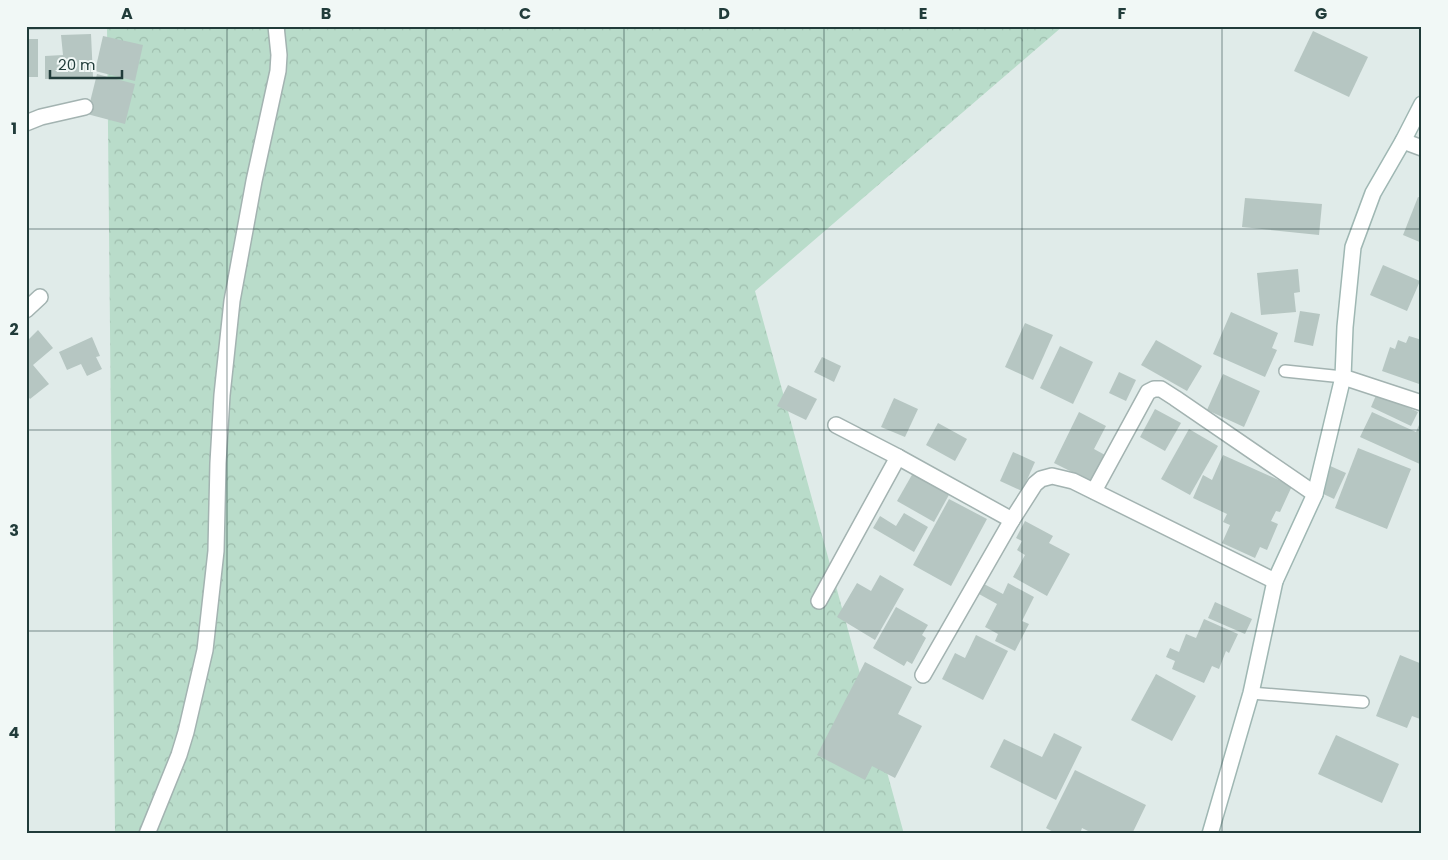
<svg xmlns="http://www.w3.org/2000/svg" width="1448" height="860" font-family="Poppins,sans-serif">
  <defs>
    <pattern id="forest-crowns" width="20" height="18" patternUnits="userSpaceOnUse" patternTransform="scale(1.25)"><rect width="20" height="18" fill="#b9dcca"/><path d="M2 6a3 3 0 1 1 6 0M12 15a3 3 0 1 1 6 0" fill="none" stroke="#9fbeae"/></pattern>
  </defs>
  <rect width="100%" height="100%" fill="#e0ebe9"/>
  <polygon fill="url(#forest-crowns)" points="107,26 1063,26 755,291 904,834 115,834"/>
  <g fill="#b6c6c2">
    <polygon points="26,26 83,26 83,29 26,30"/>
    <polygon points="1313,31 1368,57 1349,97 1294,71"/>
    <polygon points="91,34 93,77 45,79 45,56 63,55 61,35"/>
    <polygon points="103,36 143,45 135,81 95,71"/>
    <rect x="26" y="39" width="12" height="38"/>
    <polygon points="97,74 135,84 125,124 87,114"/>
    <polygon points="1418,197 1422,198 1422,243 1403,235"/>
    <polygon points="1245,198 1322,204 1319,235 1242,227"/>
    <polygon points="1383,265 1420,281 1407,311 1370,295"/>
    <polygon points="1298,269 1300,292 1294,293 1296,312 1261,315 1257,273"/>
    <polygon points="1300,311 1320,314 1313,346 1294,342"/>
    <polygon points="1231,312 1278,333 1272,348 1277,350 1265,377 1213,354"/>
    <polygon points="1025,323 1053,335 1033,380 1005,367"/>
    <polygon points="38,330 53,348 33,365 49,384 30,399 26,394 26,336 29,339"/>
    <polygon points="1409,336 1422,340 1422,385 1382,371 1390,347 1395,349 1398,340 1406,343"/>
    <polygon points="92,337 100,356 96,357 102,369 87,376 81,364 67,370 59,352"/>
    <polygon points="1156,340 1202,366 1187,391 1141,365"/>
    <polygon points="1060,346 1093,362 1073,404 1040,388"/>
    <polygon points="822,357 841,366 834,382 814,372"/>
    <polygon points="1119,372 1136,380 1126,401 1109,393"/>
    <polygon points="1223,374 1260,391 1244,427 1207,410"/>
    <polygon points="788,385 817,399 806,420 777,406"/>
    <polygon points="1377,393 1418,412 1411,426 1371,407"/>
    <polygon points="894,398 918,409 905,437 881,427"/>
    <polygon points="1155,409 1181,423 1165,451 1140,437"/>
    <polygon points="1079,412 1106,426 1094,449 1105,455 1092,482 1054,463"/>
    <polygon points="1372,412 1416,432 1419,425 1422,426 1422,465 1360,437"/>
    <polygon points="938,423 967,439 955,461 926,445"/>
    <polygon points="1189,429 1218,446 1190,495 1161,479"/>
    <polygon points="1358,448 1411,469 1387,529 1335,508"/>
    <polygon points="1013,452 1035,462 1022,491 1000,481"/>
    <polygon points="1223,455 1292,486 1280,512 1276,511 1271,521 1278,524 1267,550 1260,547 1255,558 1222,543 1230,525 1223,522 1227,514 1193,498 1203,475 1212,480"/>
    <polygon points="1328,465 1346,473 1334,499 1317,491"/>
    <polygon points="913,473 950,493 934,522 897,501"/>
    <polygon points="949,499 987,519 951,586 913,565"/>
    <polygon points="904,513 928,527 914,552 873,528 880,516 896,526"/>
    <polygon points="1025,521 1053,536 1049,543 1070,554 1047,596 1013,577 1025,555 1017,550 1022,541 1016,538"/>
    <polygon points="880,575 904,589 875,640 837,617 857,583 871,591"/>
    <polygon points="1008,583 1034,597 1022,621 1029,624 1015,651 995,641 998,634 985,627 997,604 979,594 984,584 1003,594"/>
    <polygon points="1215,602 1252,619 1245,634 1208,618"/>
    <polygon points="896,607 928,625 922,635 926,638 912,664 907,661 904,666 873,648"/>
    <polygon points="1204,619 1238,634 1229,653 1226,651 1219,669 1212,666 1204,683 1172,669 1175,661 1166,657 1170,648 1179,652 1186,634 1196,638"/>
    <polygon points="976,635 1008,651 983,700 942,679 955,653 965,658"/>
    <polygon points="1400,655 1422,664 1422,716 1420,719 1412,716 1407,728 1376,716"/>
    <polygon points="865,662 912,687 898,714 922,726 895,778 872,766 865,780 817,755"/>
    <polygon points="1156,674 1196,696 1172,741 1131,720"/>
    <polygon points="1054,733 1082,747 1056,800 990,767 1004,739 1042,757"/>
    <polygon points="1336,735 1399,764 1382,803 1318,774"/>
    <polygon points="1075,770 1146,805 1132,834 1094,834 1082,828 1080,834 1057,834 1046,828"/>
  </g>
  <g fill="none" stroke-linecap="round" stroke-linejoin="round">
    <g stroke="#a3b3b1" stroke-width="14">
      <g id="lane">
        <polyline points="1285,371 1343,377"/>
        <polyline points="1251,693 1363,702"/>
      </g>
    </g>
    <g stroke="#a3b3b1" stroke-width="18">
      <g id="street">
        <polyline points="26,123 41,117 85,107"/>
        <polyline points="1403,141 1422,148"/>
        <polyline points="26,310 40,297"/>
        <polyline points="1343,377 1422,403"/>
        <polyline points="836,425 898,457 1012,520"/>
        <polyline points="1094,491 1148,392 1154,389 1161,389 1175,398 1315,494"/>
        <polyline points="819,601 898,457"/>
        <polyline points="923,675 1012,520 1035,484 1041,479 1052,476 1073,481 1275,581"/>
        <polyline points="147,834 179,755 186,732 205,650 216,551 218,463 222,395 232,301 254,181 278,71 279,55 276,26"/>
      </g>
    </g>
    <g stroke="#9fb7b3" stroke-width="18">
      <polyline id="secondary" points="1210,834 1251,693 1275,581 1315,494 1343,377 1345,327 1353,247 1373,193 1403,141 1422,104"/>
    </g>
    <use href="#lane" stroke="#fff" stroke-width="11"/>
    <use href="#street" stroke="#fff" stroke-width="15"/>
    <use href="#secondary" stroke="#fff" stroke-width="15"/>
  </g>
  <path fill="none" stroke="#213c3a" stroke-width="1" stroke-opacity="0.55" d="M227 26V834M426 26V834M624 26V834M824 26V834M1022 26V834M1222 26V834M26 229H1422M26 430H1422M26 631H1422"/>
  <rect width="1448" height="860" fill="none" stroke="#f1f8f6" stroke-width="55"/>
  <path d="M50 70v8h72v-8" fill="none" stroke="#213c3a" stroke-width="2.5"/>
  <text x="58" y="70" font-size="15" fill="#213c3a" stroke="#f1f8f6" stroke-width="4" paint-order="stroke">20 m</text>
  <rect x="28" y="28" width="1392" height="804" fill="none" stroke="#213c3a" stroke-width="2"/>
  <g font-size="16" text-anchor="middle" font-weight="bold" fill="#213c3a">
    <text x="127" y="19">A</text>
    <text x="326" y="19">B</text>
    <text x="525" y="19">C</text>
    <text x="724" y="19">D</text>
    <text x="923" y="19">E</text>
    <text x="1122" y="19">F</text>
    <text x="1321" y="19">G</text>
    <text x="14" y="134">1</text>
    <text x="14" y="335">2</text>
    <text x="14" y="536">3</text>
    <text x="14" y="738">4</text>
  </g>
</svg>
